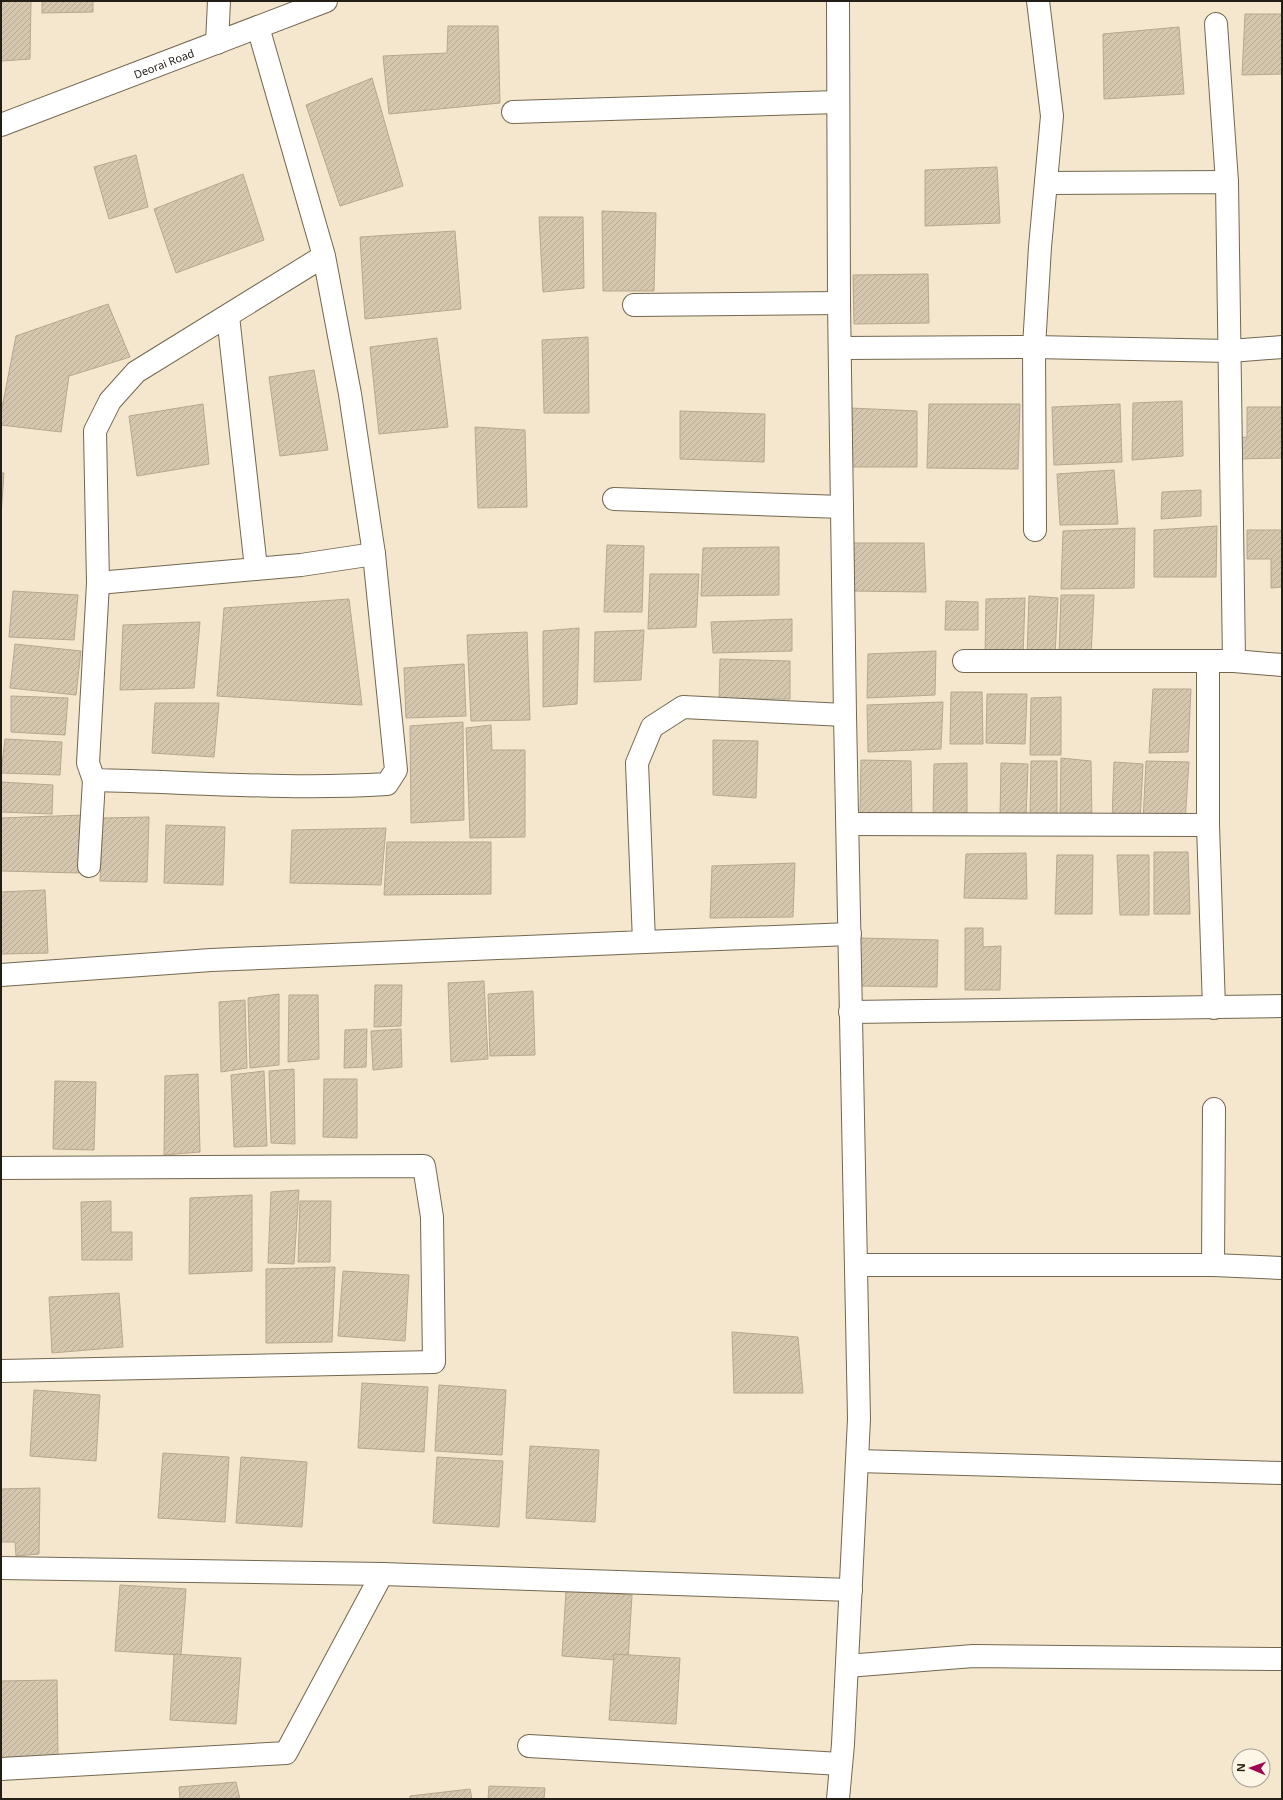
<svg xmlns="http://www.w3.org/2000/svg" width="1283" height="1800" font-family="'Noto Sans',sans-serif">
  <defs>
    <pattern id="building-hatch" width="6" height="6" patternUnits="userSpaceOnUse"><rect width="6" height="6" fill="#d4c7ae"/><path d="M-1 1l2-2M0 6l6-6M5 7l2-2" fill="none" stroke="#b6aa95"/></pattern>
  </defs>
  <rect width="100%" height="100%" fill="#f4e7cd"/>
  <g fill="url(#building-hatch)" stroke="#b5a88f">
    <polygon points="1,1 31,1 30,59 1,61"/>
    <polygon points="42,1 93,1 93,12 42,13"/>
    <polygon points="1245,14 1282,14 1282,74 1242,75"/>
    <polygon points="448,26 498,26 500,103 389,114 383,56 447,53"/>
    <polygon points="1179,27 1184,94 1104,99 1103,34"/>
    <polygon points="372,78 403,186 340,206 306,105"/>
    <polygon points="136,155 148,207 109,219 94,167"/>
    <polygon points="997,167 1000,223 925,226 925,170"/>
    <polygon points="243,174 264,240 176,273 154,209"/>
    <polygon points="602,211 656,213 654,291 603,291"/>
    <polygon points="539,217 583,217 584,288 543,292"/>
    <polygon points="455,231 461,309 365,319 360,237"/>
    <polygon points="928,274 929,323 854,324 853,275"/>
    <polygon points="108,304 130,357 69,376 61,432 1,425 1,413 16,336"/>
    <polygon points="588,337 589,413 544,413 542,340"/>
    <polygon points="437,338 448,427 379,434 370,347"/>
    <polygon points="314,370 328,450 280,456 269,377"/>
    <polygon points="1182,401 1183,456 1132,460 1133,403"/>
    <polygon points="203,404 209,464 137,476 129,416"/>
    <polygon points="929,404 1020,404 1018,469 927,468"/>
    <polygon points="1120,404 1122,462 1054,465 1052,407"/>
    <polygon points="1247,407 1282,407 1282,458 1237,459 1236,438 1247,437"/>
    <polygon points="850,408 917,411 917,467 850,467"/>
    <polygon points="680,411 765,414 764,462 680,459"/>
    <polygon points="475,427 525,430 527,507 478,508"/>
    <polygon points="1114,470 1118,524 1060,525 1057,474"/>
    <polygon points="1,473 4,473 1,516"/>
    <polygon points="1201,490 1201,516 1161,519 1162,492"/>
    <polygon points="1217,526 1216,577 1154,577 1154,530"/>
    <polygon points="1135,528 1134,588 1061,589 1063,531"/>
    <polygon points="1247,530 1282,530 1282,587 1271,588 1271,559 1247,559"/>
    <polygon points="852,543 924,543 926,592 851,591"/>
    <polygon points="607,545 644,546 642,612 604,612"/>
    <polygon points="779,547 779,595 701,596 703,548"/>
    <polygon points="650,574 699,574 696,627 648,629"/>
    <polygon points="13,591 78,595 74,640 9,637"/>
    <polygon points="1061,595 1094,595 1091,656 1059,656"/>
    <polygon points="1029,596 1058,598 1055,656 1027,656"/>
    <polygon points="1025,598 1023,657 985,658 986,599"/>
    <polygon points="349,599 362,705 217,696 224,608"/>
    <polygon points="946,601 978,602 978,630 945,630"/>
    <polygon points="792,619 792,651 713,653 711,622"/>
    <polygon points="200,622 194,688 120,690 123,625"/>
    <polygon points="579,628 577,704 543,707 543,631"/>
    <polygon points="644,630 641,680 594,682 595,632"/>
    <polygon points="527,632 530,720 471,721 467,635"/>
    <polygon points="15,644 81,651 76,695 10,688"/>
    <polygon points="936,651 935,695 867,698 868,654"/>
    <polygon points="720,659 790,661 790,699 719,699"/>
    <polygon points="464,664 466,716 406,718 404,668"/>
    <polygon points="1153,689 1191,689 1188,752 1149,753"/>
    <polygon points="951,692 982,692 983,744 950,744"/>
    <polygon points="987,694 1027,694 1025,744 986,743"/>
    <polygon points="11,696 68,698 65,735 11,732"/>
    <polygon points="1061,697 1061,755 1030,755 1031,698"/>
    <polygon points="943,702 941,749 868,752 867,705"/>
    <polygon points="155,703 219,703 214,757 152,753"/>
    <polygon points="463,722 464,820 411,823 410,726"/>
    <polygon points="491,725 492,750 525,750 525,837 470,838 466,728"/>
    <polygon points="5,739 62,742 60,775 1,773"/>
    <polygon points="713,740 758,741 756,798 713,795"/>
    <polygon points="1061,758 1091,761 1092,821 1060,820"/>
    <polygon points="861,760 911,761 912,819 860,816"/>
    <polygon points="1031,761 1057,761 1057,818 1030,818"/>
    <polygon points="1146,761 1189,762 1185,822 1143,821"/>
    <polygon points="1114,762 1143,764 1140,822 1112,822"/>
    <polygon points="967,763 967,819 933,820 934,764"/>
    <polygon points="1001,763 1028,764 1026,818 1000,817"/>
    <polygon points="1,782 53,785 52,814 1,812"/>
    <polygon points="83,815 79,873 1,871 1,818"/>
    <polygon points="149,817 147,882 100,881 103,818"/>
    <polygon points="166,825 225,827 223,885 164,883"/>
    <polygon points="386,828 381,885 290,883 292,830"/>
    <polygon points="387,842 491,842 491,894 384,895"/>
    <polygon points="1154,852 1188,852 1190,914 1154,914"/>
    <polygon points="1026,853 1027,899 964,898 966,854"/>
    <polygon points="1057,855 1093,855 1092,914 1055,914"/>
    <polygon points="1117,855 1149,855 1149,915 1120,915"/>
    <polygon points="795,863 793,917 710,918 712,866"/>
    <polygon points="45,890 48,953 1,954 1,892"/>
    <polygon points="965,928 983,928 983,947 1001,946 1000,990 965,990"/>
    <polygon points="860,938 938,940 937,987 860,986"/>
    <polygon points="484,981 488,1059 451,1062 448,983"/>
    <polygon points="375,985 402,985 401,1026 374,1027"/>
    <polygon points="533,991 535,1055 490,1056 488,994"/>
    <polygon points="279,994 279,1065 250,1068 248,998"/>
    <polygon points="289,995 318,995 319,1059 288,1062"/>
    <polygon points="245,1000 247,1068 221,1072 219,1002"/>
    <polygon points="367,1029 366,1067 344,1068 345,1030"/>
    <polygon points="401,1029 402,1067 373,1070 371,1031"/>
    <polygon points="294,1069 295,1144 271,1143 269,1071"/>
    <polygon points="264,1071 267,1146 234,1147 231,1075"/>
    <polygon points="198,1074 200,1152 164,1155 165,1076"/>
    <polygon points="324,1079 357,1079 357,1138 323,1137"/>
    <polygon points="55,1081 96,1082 94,1150 53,1149"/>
    <polygon points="299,1190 294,1264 268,1263 271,1192"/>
    <polygon points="252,1195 252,1271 189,1274 190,1198"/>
    <polygon points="111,1201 111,1232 132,1232 132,1260 82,1260 81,1202"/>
    <polygon points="300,1201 331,1201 330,1262 298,1262"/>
    <polygon points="335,1267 332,1342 266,1343 266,1269"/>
    <polygon points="343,1271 409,1275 405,1341 338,1336"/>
    <polygon points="119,1293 123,1347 52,1353 49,1297"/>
    <polygon points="732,1332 798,1337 803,1393 734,1393"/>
    <polygon points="362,1383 428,1387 424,1452 358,1448"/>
    <polygon points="439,1385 506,1390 502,1455 435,1451"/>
    <polygon points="34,1390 100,1395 96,1461 30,1456"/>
    <polygon points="530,1446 599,1450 595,1522 526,1518"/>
    <polygon points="163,1453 229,1457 225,1522 158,1518"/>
    <polygon points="241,1457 307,1462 302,1527 236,1523"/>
    <polygon points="437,1457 503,1461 499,1527 433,1523"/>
    <polygon points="40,1488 39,1554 16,1556 15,1542 1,1542 1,1489"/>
    <polygon points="120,1585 186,1589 181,1655 115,1651"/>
    <polygon points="566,1591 632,1595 628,1661 562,1656"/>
    <polygon points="174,1654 241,1658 236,1724 170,1720"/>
    <polygon points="614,1654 680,1658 676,1724 609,1720"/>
    <polygon points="57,1680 58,1757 1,1761 1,1681"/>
    <polygon points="236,1782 240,1799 180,1799 179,1787"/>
    <polygon points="489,1786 545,1788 544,1799 488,1799"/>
    <polygon points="470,1789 472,1799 410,1799 410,1796"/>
  </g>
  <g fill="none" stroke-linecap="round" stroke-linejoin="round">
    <g stroke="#736751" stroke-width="24">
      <g id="street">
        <polyline points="838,1 839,303 845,715 859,1419 843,1744 838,1799"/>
        <polyline points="1216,24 1227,182"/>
        <path d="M258 27 324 256 350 394 374 554 396 770 387 784C289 790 192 782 94 780L88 763 98 583 95 431 110 401 136 372 324 256"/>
        <polyline points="217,43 219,1"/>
        <polyline points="513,112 838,102"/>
        <polyline points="1046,183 1227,182 1234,661"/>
        <polyline points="634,305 839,303"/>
        <polyline points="228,316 256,568"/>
        <polyline points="841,348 1034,347 1230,351 1282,347"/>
        <polyline points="614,499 842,507"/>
        <polyline points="1035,530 1034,347 1040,247 1052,116 1038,1"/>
        <polyline points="98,583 301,565 374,554"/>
        <polyline points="964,661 1234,661 1282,665"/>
        <polyline points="1208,662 1208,825 1214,1008"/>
        <polyline points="848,824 1208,825"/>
        <polyline points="89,866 94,780"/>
        <polyline points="644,942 850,934"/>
        <polyline points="1,975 211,960 644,942 637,763 652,727 683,707 845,715"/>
        <polyline points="850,1012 1282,1006"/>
        <polyline points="1,1168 424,1166 432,1217 434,1362 1,1371"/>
        <polyline points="857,1265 1213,1265 1282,1268"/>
        <polyline points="1213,1265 1214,1109"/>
        <polyline points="857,1461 1282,1473"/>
        <polyline points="1,1568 382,1574 851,1590"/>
        <polyline points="847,1666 973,1656 1282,1659"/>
        <polyline points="529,1746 841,1764"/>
        <polyline points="1,1769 286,1753 382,1574"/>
      </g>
    </g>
    <g stroke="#736751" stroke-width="24">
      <g id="secondary">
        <path id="s1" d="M1 125 326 1"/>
      </g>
    </g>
    <use href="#street" stroke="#fff" stroke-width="22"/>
    <use href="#secondary" stroke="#fff" stroke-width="22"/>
  </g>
  <g text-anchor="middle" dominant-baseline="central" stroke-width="4" stroke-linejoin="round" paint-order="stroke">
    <g font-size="11" fill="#241f16" stroke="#fdf5e5">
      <text stroke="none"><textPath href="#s1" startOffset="174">Deorai Road</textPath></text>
    </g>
  </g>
  <rect width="1283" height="1800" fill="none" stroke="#241f16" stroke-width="4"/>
  <g transform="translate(1251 1768) rotate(272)"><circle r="19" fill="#fdf5e5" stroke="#a69f92"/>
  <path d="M0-3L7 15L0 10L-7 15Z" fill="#9c0652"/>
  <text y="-6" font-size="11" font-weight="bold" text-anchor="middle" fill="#241f16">N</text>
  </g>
</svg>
